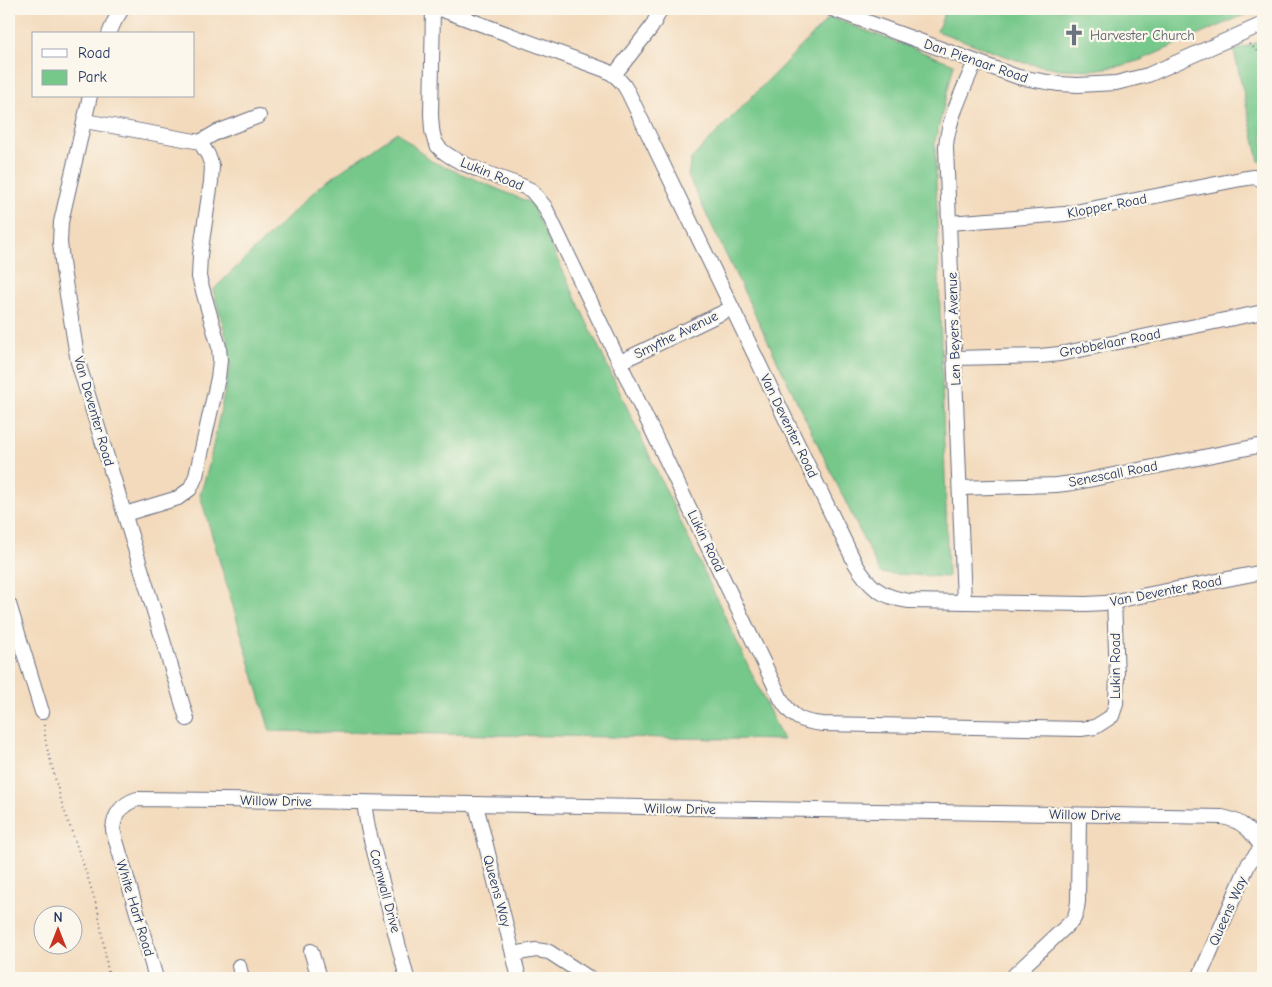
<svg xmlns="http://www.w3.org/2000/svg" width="1272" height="987" font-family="'Comic Neue',sans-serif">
  <rect width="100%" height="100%" fill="#fbf7ec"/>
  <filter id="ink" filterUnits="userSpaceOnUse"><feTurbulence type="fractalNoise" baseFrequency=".02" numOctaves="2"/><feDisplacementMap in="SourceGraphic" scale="10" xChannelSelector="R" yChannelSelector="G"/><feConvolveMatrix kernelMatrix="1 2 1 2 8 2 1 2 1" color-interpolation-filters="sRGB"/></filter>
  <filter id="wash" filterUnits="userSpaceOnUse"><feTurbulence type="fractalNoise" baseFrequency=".0096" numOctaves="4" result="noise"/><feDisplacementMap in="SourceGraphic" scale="20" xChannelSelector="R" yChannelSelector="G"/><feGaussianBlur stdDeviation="1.12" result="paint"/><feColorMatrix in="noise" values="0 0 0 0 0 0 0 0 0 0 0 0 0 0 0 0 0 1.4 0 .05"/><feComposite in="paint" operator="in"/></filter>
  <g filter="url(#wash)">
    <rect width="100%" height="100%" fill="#f3dabc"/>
    <g fill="#76c88a" stroke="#487c74">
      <polygon points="946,9 1258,9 1141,60 1120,66 1092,70 1061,69 1025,63 937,31"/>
      <polygon points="830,17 954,64 935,142 948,577 880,573 688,176 691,159"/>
      <polygon points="1263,40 1263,165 1259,161 1234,51"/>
      <polygon points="397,132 431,161 531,203 783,740 270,731 200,495 208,469 230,366 228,343 213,290 320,186"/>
    </g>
  </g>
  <g filter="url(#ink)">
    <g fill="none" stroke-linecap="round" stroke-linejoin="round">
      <g stroke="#676b7f" stroke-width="16">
        <g id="minor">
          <path d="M433 9 431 115C432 125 431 136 437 145 448 162 502 178 522 186L531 190 545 207 781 699C792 718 802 722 823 724L1081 729 1095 727 1106 720 1112 716 1116 704 1117 675 1114 601"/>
          <path d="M440 9 605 70C616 75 623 82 628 92L855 563C869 587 881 597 909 601L1086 604 1105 603 1263 572"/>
          <polyline points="832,9 1018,77 1059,84 1078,85 1116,83 1148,75 1263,24"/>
          <polyline points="109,34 114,22 122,9"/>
          <polyline points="614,75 651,28 661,9"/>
          <polyline points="90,96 61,222 60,242 63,270 78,362 187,719"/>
          <polyline points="85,121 195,141 200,142 208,155 212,166 211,182 200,255 199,277 219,347 220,360 218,378 196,476 190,489 178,498 125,514"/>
          <polyline points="200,142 217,132 259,116"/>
          <polyline points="949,223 1065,214 1241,179 1254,177 1263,180"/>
          <polyline points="955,358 1040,356 1060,354 1263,312"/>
          <polyline points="620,362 732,308"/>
          <polyline points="960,488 1056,485 1073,483 1263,445"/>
          <path d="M964 602 946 147C947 122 965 86 975 62"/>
          <polyline points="9,604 42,712"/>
          <polyline points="364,803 368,828 407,978"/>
          <polyline points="476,805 519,978"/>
          <polyline points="311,951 319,978"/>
          <polyline points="513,954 536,950 549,952 589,978"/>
          <polyline points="239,966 242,978"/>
          <path d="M156 978 113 830C114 814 122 804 137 799L298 801 1222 817C1244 821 1252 832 1263 849"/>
          <path d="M1011 978 1073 920C1077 914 1077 908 1078 901L1079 815"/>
          <polyline points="1199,978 1244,874 1249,863 1262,847"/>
        </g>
      </g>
      <g stroke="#676b7f" stroke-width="2" stroke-dasharray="1 4" stroke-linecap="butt">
        <polyline points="1249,44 1263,55"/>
        <polyline points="44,725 46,744 62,804 86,872 98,910 109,978"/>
      </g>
      <use href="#minor" stroke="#fff" stroke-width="14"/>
    </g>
  </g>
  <defs>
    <g id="church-bare" transform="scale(1.725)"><path d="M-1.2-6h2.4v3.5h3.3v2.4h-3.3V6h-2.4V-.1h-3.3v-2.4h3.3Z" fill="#6b7280" stroke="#fbf7ec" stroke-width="2.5" paint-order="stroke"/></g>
  </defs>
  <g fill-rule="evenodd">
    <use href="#church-bare" x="1074" y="35"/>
  </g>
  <g text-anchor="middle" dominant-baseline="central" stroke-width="4.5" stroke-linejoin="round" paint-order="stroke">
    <g font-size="14" fill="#5b616d" stroke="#fbf7ec" text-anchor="start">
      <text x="1090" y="35">Harvester Church</text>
    </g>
    <g font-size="14" fill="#1b2f5e" stroke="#fbf7ec">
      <text transform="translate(976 61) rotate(19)">Dan Pienaar Road</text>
      <text transform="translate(492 174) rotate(22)">Lukin Road</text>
      <text transform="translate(1107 206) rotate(-11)">Klopper Road</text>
      <text transform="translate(954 329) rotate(-92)">Len Beyers Avenue</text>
      <text transform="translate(676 335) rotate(-26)">Smythe Avenue</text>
      <text transform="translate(1110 343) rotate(-11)">Grobbelaar Road</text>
      <text transform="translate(94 411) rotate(74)">Van Deventer Road</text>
      <text transform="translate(789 426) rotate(64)">Van Deventer Road</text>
      <text transform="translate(1113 474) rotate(-11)">Senescall Road</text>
      <text transform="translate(706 541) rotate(64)">Lukin Road</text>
      <text transform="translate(1166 591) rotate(-11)">Van Deventer Road</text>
      <text transform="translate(1115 666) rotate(-90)">Lukin Road</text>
      <text transform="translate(276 801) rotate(1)">Willow Drive</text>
      <text transform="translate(680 809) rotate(1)">Willow Drive</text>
      <text transform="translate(1085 815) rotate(1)">Willow Drive</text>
      <text transform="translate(385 891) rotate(75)">Cornwall Drive</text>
      <text transform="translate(497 891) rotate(75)">Queens Way</text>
      <text transform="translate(135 908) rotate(73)">White Hart Road</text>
      <text transform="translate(1228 911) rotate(-66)">Queens Way</text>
    </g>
  </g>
  <rect width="1272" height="987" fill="none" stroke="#fbf7ec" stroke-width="30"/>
  <rect x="32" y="32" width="162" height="65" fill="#fbf7ec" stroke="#a1a7b3"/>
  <rect x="42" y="49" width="25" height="8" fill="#ffffff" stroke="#a1a7b3"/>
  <text x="78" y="58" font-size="15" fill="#1b2f5e">Road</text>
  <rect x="42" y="70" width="25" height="15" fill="#76c88a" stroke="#a1a7b3"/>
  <text x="78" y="82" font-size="15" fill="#1b2f5e">Park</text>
  <g transform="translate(58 930)"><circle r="24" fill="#fbf7ec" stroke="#a1a7b3"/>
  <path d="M0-4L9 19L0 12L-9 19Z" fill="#c8321e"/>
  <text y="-8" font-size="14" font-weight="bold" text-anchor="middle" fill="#1b2f5e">N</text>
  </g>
</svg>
